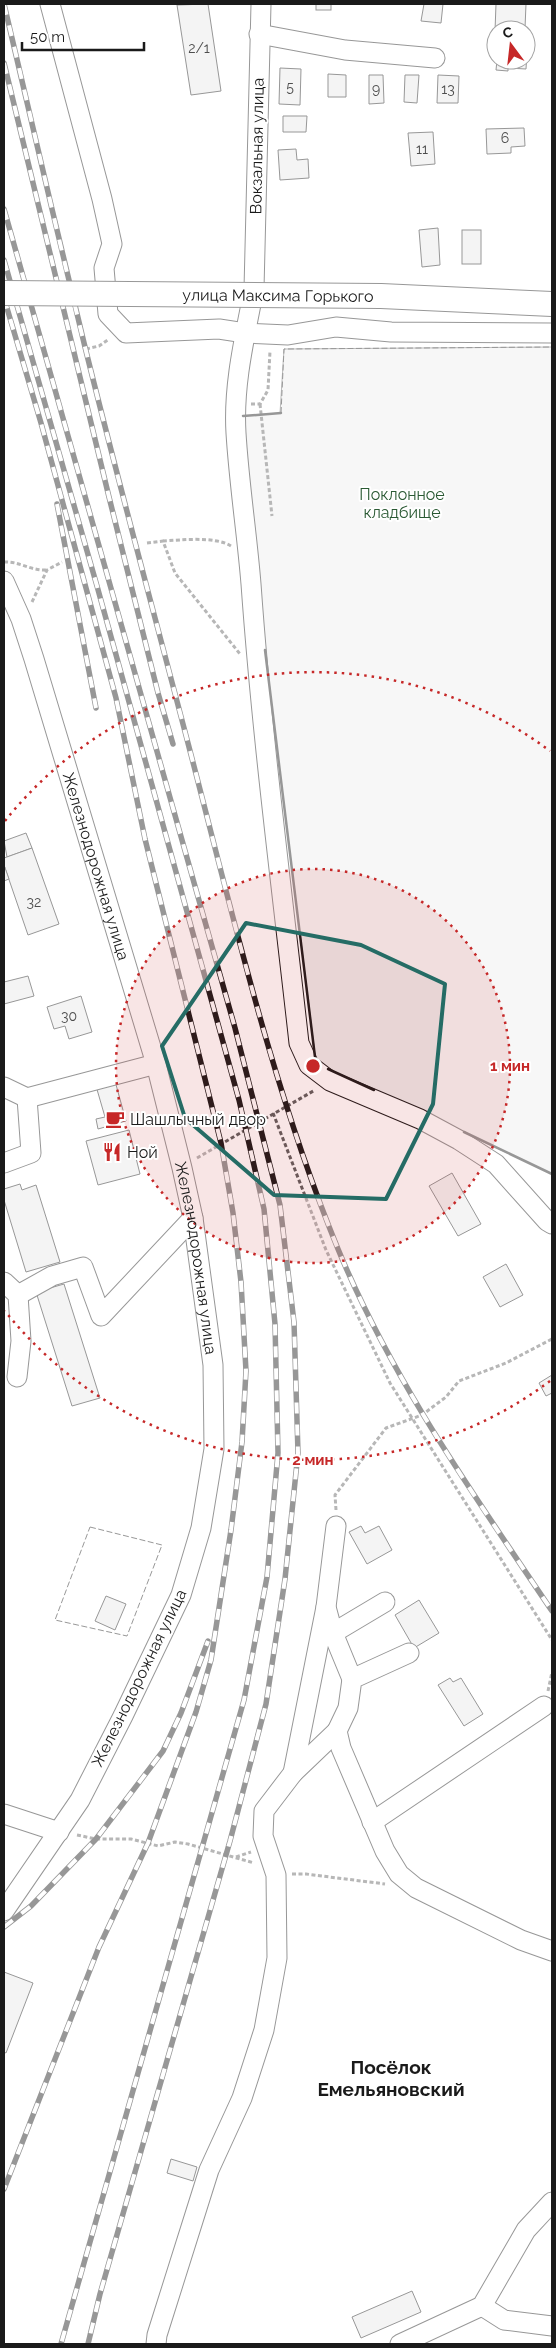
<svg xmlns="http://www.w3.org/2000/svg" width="556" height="2348" font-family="Raleway,sans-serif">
  <rect width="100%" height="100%" fill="#fff"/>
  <polygon fill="#ededed" stroke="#6a6a6a" points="552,347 552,1174 316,1063 262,627 243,416 280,413 284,349"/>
  <g fill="#e6e6e6" stroke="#1a1a1a">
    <polygon points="208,4 221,91 191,95 177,5"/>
    <rect x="316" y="4" width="15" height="6"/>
    <polygon points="424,4 443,4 441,23 421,21"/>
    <polygon points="496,4 526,4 525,28 506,26 506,30 495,31"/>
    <polygon points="526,52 527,52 526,69 508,68 508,71 496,70 497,60 526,60"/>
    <polygon points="280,68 301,69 300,105 279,104"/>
    <polygon points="328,74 346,75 346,97 328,97"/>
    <polygon points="369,75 383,75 384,103 369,104"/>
    <polygon points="405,75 419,75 417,103 404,102"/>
    <polygon points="438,75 459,76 458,103 437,103"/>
    <polygon points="283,116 307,116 306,132 283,132"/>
    <polygon points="524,128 525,146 511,147 511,153 487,154 486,129"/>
    <polygon points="433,132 435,164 411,166 408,133"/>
    <polygon points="296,149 297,160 308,159 309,178 280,180 278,150"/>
    <polygon points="438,228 440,265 422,267 419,230"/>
    <rect x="462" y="230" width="19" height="34"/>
    <polygon points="26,833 32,848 7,857 4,841"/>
    <polygon points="32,848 59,924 28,935 4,865 4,858"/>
    <polygon points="4,865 9,879 4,881"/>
    <polygon points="28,976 34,996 4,1004 4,982"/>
    <polygon points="81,996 92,1032 69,1039 65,1026 54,1029 47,1007"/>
    <polygon points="115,1081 126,1121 98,1129 96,1119 105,1117 96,1086"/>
    <polygon points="129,1130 140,1174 98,1185 86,1141"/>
    <polygon points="452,1173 481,1224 458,1236 429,1186"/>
    <polygon points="20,1184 22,1190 36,1185 60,1262 26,1272 4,1200 4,1189"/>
    <polygon points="506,1264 523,1295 500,1307 483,1277"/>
    <polygon points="64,1284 100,1398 72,1406 36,1292"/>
    <polygon points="552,1375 552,1393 546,1396 539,1383"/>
    <polygon points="361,1526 365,1533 379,1526 392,1550 367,1564 349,1532"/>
    <polygon points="106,1596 126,1604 115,1630 95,1621"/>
    <polygon points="419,1600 439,1633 414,1648 395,1615"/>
    <polygon points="450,1678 453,1682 461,1678 483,1714 464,1726 438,1685"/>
    <polygon points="4,1972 33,1983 6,2053 4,2052"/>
    <polygon points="171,2159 197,2167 193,2181 167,2173"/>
    <polygon points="412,2291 421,2312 361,2338 352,2317"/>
  </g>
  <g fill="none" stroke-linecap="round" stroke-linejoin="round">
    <g stroke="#1a1a1a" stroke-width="21">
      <g id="minor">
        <polyline points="50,4 102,199 112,244 104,268 108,314 126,333 219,329 245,333 288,335 336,327 391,332 552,333"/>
        <path d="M261 4 254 289C245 336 233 385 236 433 239 483 247 534 251 584 262 738 282 890 299 1043L309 1065 330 1081 420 1119 459 1140 496 1164 547 1221 552 1224"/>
        <polyline points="259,34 345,50 435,58"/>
        <path id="s1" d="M4 581 21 619 34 659 156 1064 182 1168 193 1218 213 1365 214 1449 201 1528 181 1595 123 1716 80 1800 4 1911"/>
        <polyline points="4,1087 27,1098 156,1064"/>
        <polyline points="4,1163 31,1153 27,1098"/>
        <polyline points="4,1282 18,1295 21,1341 17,1377"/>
        <polyline points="18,1295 52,1276 83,1267 101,1316 193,1218"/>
        <polyline points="336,1526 326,1607 333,1633 352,1679"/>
        <polyline points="333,1633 385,1602"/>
        <polyline points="409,1653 352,1679 348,1708 337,1731 341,1748 385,1851 399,1874 416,1888 521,1940 552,1951"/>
        <polyline points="293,1773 326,1607"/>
        <polyline points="4,1814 59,1832"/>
        <polyline points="372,1822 544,1706"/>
        <polyline points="482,2306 504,2320 552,2326"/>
        <polyline points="156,2344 157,2335 209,2170 242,2098 264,2030 277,1958 276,1875 263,1836 264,1811 293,1773 337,1731"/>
        <polyline points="400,2344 482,2306 526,2230 552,2202"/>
      </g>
    </g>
    <g stroke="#5f5f5f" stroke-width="3" stroke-dasharray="4 2.5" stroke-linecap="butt">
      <polyline points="86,349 99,346 109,339"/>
      <polyline points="251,404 260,404 268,390 270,351"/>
      <polyline points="260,404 272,516"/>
      <path d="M163 541C181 540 215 536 231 546"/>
      <polyline points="147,543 163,541 175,573 240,654"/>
      <path d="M4 562C19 561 31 571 47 570"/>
      <polyline points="32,602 47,570 62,562"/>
      <polyline points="273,1113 326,1250 390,1383 552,1640"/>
      <polyline points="197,1158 315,1090"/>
      <polyline points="336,1510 335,1495 386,1428 422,1415 446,1397 459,1381 506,1363 552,1339"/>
      <polyline points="548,1691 552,1672"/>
      <polyline points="77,1835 96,1839 131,1839 158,1846 175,1842 188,1844 254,1863"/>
      <polyline points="236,1857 251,1852"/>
      <polyline points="292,1874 306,1874 385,1884"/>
    </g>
    <use href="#minor" stroke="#fff" stroke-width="19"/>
    <g stroke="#1a1a1a" stroke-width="5.5">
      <g id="rail">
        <path d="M4 4C31 118 57 233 85 347 118 481 154 613 189 747 233 915 272 1088 338 1249 392 1380 474 1495 552 1611"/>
        <polyline points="4,63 109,497 158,693 173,744"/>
        <polyline points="4,209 235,1028 280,1205 294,1322 298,1453 285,1579 266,1704 230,1841 100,2294 88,2344"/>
        <polyline points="4,260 97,586 239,1100 264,1209 275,1324 278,1453 267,1577 244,1700 61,2344"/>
        <polyline points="4,298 41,423 116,698 145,839 221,1143 233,1213 241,1282 246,1371 242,1442 231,1530 211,1660 196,1712 148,1843 99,1947 4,2189"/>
        <polyline points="57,504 96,708"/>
        <polyline points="4,1927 31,1906 96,1839 163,1751 181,1713 208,1641"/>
      </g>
    </g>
    <use href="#rail" stroke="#fff" stroke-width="4" stroke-dasharray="11" stroke-linecap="butt"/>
    <g stroke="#1a1a1a" stroke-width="26" stroke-linecap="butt">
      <g id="major-bridge">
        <path id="s2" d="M4 293 381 296 552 304"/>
      </g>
    </g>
    <use href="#major-bridge" stroke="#fff" stroke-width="24"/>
    <g stroke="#1a1a1a" stroke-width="1" stroke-dasharray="6 2.5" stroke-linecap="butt">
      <polyline points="281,413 284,349 552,347"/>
      <polygon points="90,1527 162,1545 127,1636 55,1620"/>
    </g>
    <g stroke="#1a1a1a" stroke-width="2.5">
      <polyline points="243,416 281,413"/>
      <polyline points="265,650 315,1057"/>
      <polyline points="328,1069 374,1090"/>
      <polyline points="464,1132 552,1174"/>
    </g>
  </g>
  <path d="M0 0H556V2348H0ZM246 923 361 945 445 984 433 1104 386 1199 274 1195 185 1118 162 1046Z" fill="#fff" fill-opacity=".55" fill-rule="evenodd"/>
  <path fill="none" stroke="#0f766e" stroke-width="4" stroke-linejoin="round" d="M246 923 361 945 445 984 433 1104 386 1199 274 1195 185 1118 162 1046Z"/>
  <circle cx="313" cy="1066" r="197" fill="#c62828" fill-opacity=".12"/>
  <g fill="none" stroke="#c62828" stroke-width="2.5" stroke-dasharray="2.5 5">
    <circle cx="313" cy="1066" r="197"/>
    <path d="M550 1381A394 394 0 0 1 5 1311M5 821A394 394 0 0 1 550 751"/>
  </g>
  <defs>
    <g id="cafe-bare" transform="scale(1.5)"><path d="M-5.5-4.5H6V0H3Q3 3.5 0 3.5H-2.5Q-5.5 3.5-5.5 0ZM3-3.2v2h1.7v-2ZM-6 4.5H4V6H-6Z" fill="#c62828" stroke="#fff" stroke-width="2.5" paint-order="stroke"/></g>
    <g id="restaurant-bare" transform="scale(1.5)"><path d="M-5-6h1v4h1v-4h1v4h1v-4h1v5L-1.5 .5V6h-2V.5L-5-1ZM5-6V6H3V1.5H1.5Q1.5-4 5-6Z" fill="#c62828" stroke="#fff" stroke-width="2.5" paint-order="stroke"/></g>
  </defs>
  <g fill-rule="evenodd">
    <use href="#cafe-bare" x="115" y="1119"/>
    <use href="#restaurant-bare" x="112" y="1152"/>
  </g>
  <g text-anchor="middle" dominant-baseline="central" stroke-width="4" stroke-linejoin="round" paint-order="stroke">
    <g font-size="14" fill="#4d4d4d">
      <text x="199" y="48">2/1</text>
      <text x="290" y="87">5</text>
      <text x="376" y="89">9</text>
      <text x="448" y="89">13</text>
      <text x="505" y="138">6</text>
      <text x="422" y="149">11</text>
      <text x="34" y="902">32</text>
      <text x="69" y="1016">30</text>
    </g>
    <g font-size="16" fill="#1a1a1a" stroke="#fff">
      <text transform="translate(257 146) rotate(-89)">Вокзальная улица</text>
      <text stroke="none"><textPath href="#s2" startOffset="274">улица Максима Горького</textPath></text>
      <text stroke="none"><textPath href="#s1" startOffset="300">Железнодорожная улица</textPath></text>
      <text stroke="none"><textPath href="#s1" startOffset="705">Железнодорожная улица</textPath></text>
      <text transform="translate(139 1678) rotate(-64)">Железнодорожная улица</text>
    </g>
    <g font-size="16" fill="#2b5a34" stroke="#fff">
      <text x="402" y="494">Поклонное<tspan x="402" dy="18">кладбище</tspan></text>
    </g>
    <g font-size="16" fill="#1a1a1a" stroke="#fff" text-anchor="start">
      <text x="130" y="1119">Шашлычный двор</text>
      <text x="127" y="1152">Ной</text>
    </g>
    <g font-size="19" font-weight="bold" fill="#1a1a1a" stroke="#fff">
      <text x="391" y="2067">Посёлок<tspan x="391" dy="22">Емельяновский</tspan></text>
    </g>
  </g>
  <circle cx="313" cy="1066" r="8" fill="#c62828" stroke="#fff" stroke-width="2.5"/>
  <g font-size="15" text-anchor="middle" font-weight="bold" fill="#c62828" stroke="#fff" stroke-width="4" stroke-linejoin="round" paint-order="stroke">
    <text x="510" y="1071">1 мин</text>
    <text x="313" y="1465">2 мин</text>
  </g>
  <rect width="556" height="2348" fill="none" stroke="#1a1a1a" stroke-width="10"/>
  <g transform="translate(511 45) rotate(345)"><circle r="24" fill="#ffffff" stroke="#a3a3a3"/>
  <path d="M0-4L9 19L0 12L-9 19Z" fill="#c62828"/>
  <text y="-8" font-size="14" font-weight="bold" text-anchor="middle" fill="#1a1a1a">С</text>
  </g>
  <path d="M22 42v8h122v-8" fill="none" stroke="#1a1a1a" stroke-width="2.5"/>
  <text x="30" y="42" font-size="15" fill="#1a1a1a" stroke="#ffffff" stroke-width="4" paint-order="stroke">50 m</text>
</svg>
